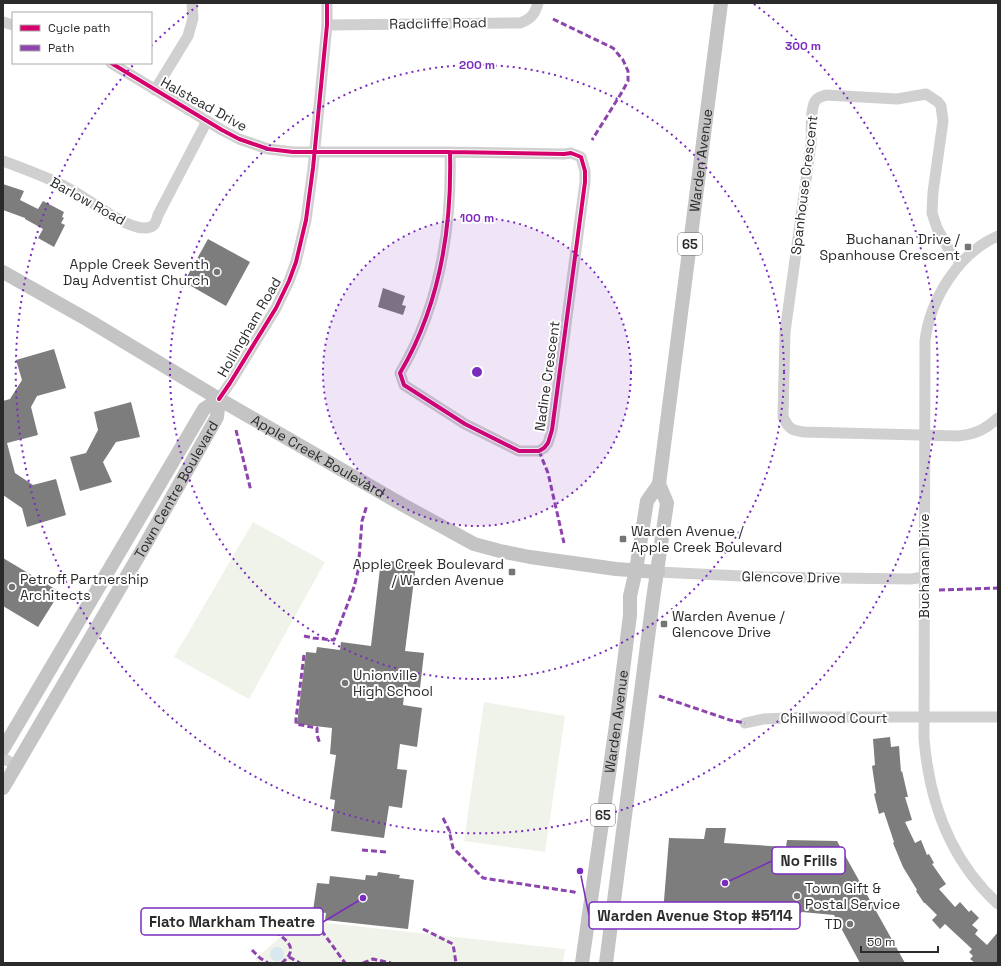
<svg xmlns="http://www.w3.org/2000/svg" width="1001" height="966" font-family="'Space Grotesk',sans-serif">
  <rect width="100%" height="100%" fill="#fff"/>
  <g fill="#f0f3ea">
    <polygon points="253,522 325,562 249,699 174,657"/>
    <polygon points="484,702 565,716 545,852 464,841"/>
    <polygon points="300,920 565,949 563,963 259,963 255,959"/>
  </g>
  <circle fill="#d7e8ef" cx="277" cy="954" r="7"/>
  <g fill="#7d7d7d">
    <polygon points="3,184 24,191 20,200 38,209 43,201 64,212 62,217 64,218 61,223 65,225 54,247 38,238 43,229 25,219 25,218 3,210"/>
    <polygon points="208,239 250,262 226,306 184,282"/>
    <polygon points="383,288 405,296 402,305 406,306 403,315 378,307"/>
    <polygon points="54,349 66,388 37,396 31,407 38,435 7,443 15,473 33,485 56,479 66,515 27,527 22,508 3,495 3,401 10,399 22,380 16,360"/>
    <polygon points="131,402 140,437 116,442 103,462 112,482 80,491 70,457 86,453 98,430 94,412"/>
    <polygon points="3,558 60,592 38,627 3,606"/>
    <polygon points="381,560 416,564 405,651 424,653 420,688 405,686 403,705 422,708 417,747 400,744 397,769 407,770 402,808 389,806 384,838 331,831 335,800 330,799 336,755 330,754 332,728 297,724 306,652 316,653 317,647 340,650 341,642 371,646"/>
    <polygon points="890,737 891,747 899,746 901,772 902,771 908,797 905,797 912,820 905,822 915,843 921,840 927,855 929,854 934,863 932,864 946,884 939,889 955,907 960,902 969,912 971,910 979,918 972,925 978,930 975,934 987,945 998,932 998,963 975,963 970,959 973,956 969,952 972,949 945,924 940,929 932,920 937,915 925,903 924,903 916,891 917,890 903,867 893,843 894,842 884,812 879,814 874,794 876,793 872,766 875,765 873,739"/>
    <polygon points="706,828 726,828 724,843 786,847 787,840 837,841 905,963 860,963 834,915 802,912 798,915 782,914 774,922 772,930 682,923 683,915 663,913 669,838 704,839"/>
    <polygon points="378,872 400,875 399,878 414,880 408,929 325,920 326,913 313,911 317,883 329,884 330,876 365,880 366,875 377,876"/>
  </g>
  <g fill="none" stroke-linecap="round" stroke-linejoin="round">
    <g stroke="#d0d0d0" stroke-width="11">
      <polyline points="3,22 13,25"/>
      <path d="M327 25 520 23C531 19 535 14 538 3"/>
      <path d="M111 63 222 130 239 139 268 149 293 152H450L564 154 571 153 581 157 585 171V182L552 430 548 443 544 448 539 451H519L465 424 404 385 400 373C439 307 452 229 450 152"/>
      <polyline points="155,90 188,36 193,18 192,3"/>
      <path d="M3 161C25 169 47 177 68 188 88 198 123 228 144 228 154 228 156 223 158 215L207 121"/>
      <path d="M998 236C958 253 930 300 925 341L924 738C929 801 950 860 998 904"/>
      <path d="M960 262 948 248 937 228 932 213 933 192 943 121 941 106 938 102 926 94 897 99 826 95C824 96 819 97 817 99 809 106 812 133 811 144L785 332 783 417C789 429 791 430 804 432L958 436C976 434 984 430 998 418"/>
      <polyline points="219,399 230,383 276,308 289,281 296,262 306,220 313,168 327,25 327,3"/>
      <polyline points="658,572 762,577 911,579 924,577"/>
      <polyline points="745,723 763,719 809,717 998,717"/>
      <polyline points="3,758 17,766"/>
    </g>
    <g stroke="#c4c4c4" stroke-width="14">
      <path id="s1" d="M3 272 88 320 219 399 403 505 474 544 500 551 530 557 616 569 658 572"/>
      <polyline points="3,749 204,409 219,399"/>
      <path id="s2" d="M3 788 145 545 217 417 219 399"/>
      <path id="s3" d="M582 963 617 718 630 615V596L636 570 647 501 659 484 721 3"/>
      <polyline points="606,963 653,599 667,503 659,484"/>
    </g>
    <g stroke="#8e44ad" stroke-width="3" stroke-dasharray="6 3" stroke-linecap="butt">
      <polyline points="553,19 613,48 623,60 628,71 628,81 622,92 592,140"/>
      <polyline points="236,430 251,491"/>
      <polyline points="539,451 548,473 564,543"/>
      <polyline points="939,590 998,588"/>
      <polyline points="304,636 313,638 334,640 354,587 358,571 362,521 367,505"/>
      <polyline points="304,655 296,719 296,724 317,728 317,735 320,744"/>
      <polyline points="659,696 730,720 745,723"/>
      <polyline points="443,818 449,830 453,848 483,878 574,892 578,894"/>
      <polyline points="362,850 386,852"/>
      <polyline points="304,910 319,927 345,963"/>
      <polyline points="423,929 453,944 456,963"/>
      <path d="M275 931C288 942 299 948 282 963"/>
      <polyline points="252,950 260,958 268,963"/>
      <polyline points="289,957 300,963"/>
      <polyline points="363,963 373,959 391,963"/>
    </g>
    <g stroke="#fff" stroke-width="6">
      <g id="cycleway">
        <path d="M111 63 222 130 239 139 268 149 293 152H450L564 154 571 153 581 157 585 171V182L552 430 548 443 544 448 539 451H519L465 424 404 385 400 373C439 307 452 229 450 152"/>
        <polyline points="219,399 230,383 276,308 289,281 296,262 306,220 313,168 327,25 327,3"/>
      </g>
    </g>
    <use href="#cycleway" stroke="#d6006c" stroke-width="4"/>
  </g>
  <circle cx="477" cy="372" r="154" fill="#7b2cbf" fill-opacity=".12"/>
  <g fill="none" stroke="#7b2cbf" stroke-width="2" stroke-dasharray="2 4">
    <circle cx="477" cy="372" r="154"/>
    <circle cx="477" cy="372" r="307"/>
    <path d="M151 46A461 461 0 0 1 200 4M754 4A461 461 0 1 1 134 64"/>
  </g>
  <g fill="#757575" stroke="#fff" stroke-width="1.5">
    <rect x="964" y="243" width="8" height="8" rx="2"/>
    <circle cx="217" cy="272" r="4"/>
    <rect x="619" y="535" width="8" height="8" rx="2"/>
    <rect x="508" y="568" width="8" height="8" rx="2"/>
    <circle cx="12" cy="587" r="4"/>
    <rect x="660" y="620" width="8" height="8" rx="2"/>
    <circle cx="345" cy="683" r="4"/>
    <circle cx="797" cy="896" r="4"/>
    <circle cx="850" cy="924" r="4"/>
  </g>
  <g text-anchor="middle" dominant-baseline="central" stroke-width="4" stroke-linejoin="round" paint-order="stroke">
    <g fill="#fff" stroke="#6b6b6b" stroke-width="1">
      <rect x="678" y="233" width="24" height="22" rx="3"/>
      <rect x="591" y="804" width="24" height="22" rx="3"/>
    </g>
    <g font-size="13" font-weight="bold" fill="#2b2b2b">
      <text x="690" y="244">65</text>
      <text x="603" y="815">65</text>
    </g>
    <g font-size="14" fill="#2b2b2b" stroke="#fff">
      <text transform="translate(438 23) rotate(-1)">Radcliffe Road</text>
      <text transform="translate(204 104) rotate(29)">Halstead Drive</text>
      <text stroke="none"><textPath href="#s3" startOffset="814">Warden Avenue</textPath></text>
      <text transform="translate(804 185) rotate(-83)">Spanhouse Crescent</text>
      <text transform="translate(88 201) rotate(29)">Barlow Road</text>
      <text transform="translate(249 327) rotate(-60)">Hollingham Road</text>
      <text transform="translate(547 376) rotate(-82)">Nadine Crescent</text>
      <text stroke="none"><textPath href="#s1" startOffset="365">Apple Creek Boulevard</textPath></text>
      <text stroke="none"><textPath href="#s2" startOffset="345">Town Centre Boulevard</textPath></text>
      <text transform="translate(924 566) rotate(-90)">Buchanan Drive</text>
      <text transform="translate(791 577) rotate(1)">Glencove Drive</text>
      <text x="834" y="718">Chillwood Court</text>
      <text stroke="none"><textPath href="#s3" startOffset="244">Warden Avenue</textPath></text>
    </g>
    <g font-size="14" fill="#2b2b2b" stroke="#fff" text-anchor="start">
      <text x="960" y="239" text-anchor="end">Buchanan Drive /<tspan x="960" dy="16">Spanhouse Crescent</tspan></text>
      <text x="209" y="264" text-anchor="end">Apple Creek Seventh<tspan x="209" dy="16">Day Adventist Church</tspan></text>
      <text x="631" y="531">Warden Avenue /<tspan x="631" dy="16">Apple Creek Boulevard</tspan></text>
      <text x="504" y="564" text-anchor="end">Apple Creek Boulevard<tspan x="504" dy="16">/ Warden Avenue</tspan></text>
      <text x="20" y="579">Petroff Partnership<tspan x="20" dy="16">Architects</tspan></text>
      <text x="672" y="616">Warden Avenue /<tspan x="672" dy="16">Glencove Drive</tspan></text>
      <text x="353" y="675">Unionville<tspan x="353" dy="16">High School</tspan></text>
      <text x="805" y="888">Town Gift &amp;<tspan x="805" dy="16">Postal Service</tspan></text>
      <text x="842" y="924" text-anchor="end">TD</text>
    </g>
  </g>
  <circle cx="477" cy="372" r="6" fill="#7b2cbf" stroke="#fff" stroke-width="2"/>
  <g font-size="12" text-anchor="middle" font-weight="bold" fill="#7b2cbf" stroke="#fff" stroke-width="4" stroke-linejoin="round" paint-order="stroke">
    <text x="803" y="50">300 m</text>
    <text x="477" y="69">200 m</text>
    <text x="477" y="222">100 m</text>
  </g>
  <path fill="none" stroke="#7b2cbf" stroke-width="1.5" d="M725 883L772 861M580 871L589 915M363 898L323 922"/>
  <g fill="#7b2cbf" stroke="#fff" stroke-width="1.5">
    <circle cx="725" cy="883" r="4"/>
    <circle cx="580" cy="871" r="4"/>
    <circle cx="363" cy="898" r="4"/>
  </g>
  <g fill="#fff" stroke="#7b2cbf" stroke-width="1.5">
    <rect x="772" y="847" width="73" height="27" rx="4"/>
    <rect x="589" y="902" width="211" height="27" rx="4"/>
    <rect x="141" y="908" width="182" height="27" rx="4"/>
  </g>
  <g font-size="15" text-anchor="middle" font-weight="bold" fill="#2b2b2b">
    <text x="809" y="866">No Frills</text>
    <text x="695" y="921">Warden Avenue Stop #5114</text>
    <text x="232" y="927">Flato Markham Theatre</text>
  </g>
  <rect width="1001" height="966" fill="none" stroke="#2b2b2b" stroke-width="8"/>
  <rect x="12" y="12" width="140" height="52" fill="#ffffff" stroke="#aaaaaa"/>
  <rect x="20" y="25" width="20" height="6" fill="#d6006c" stroke="#aaaaaa"/>
  <text x="48" y="32" font-size="12" fill="#2b2b2b">Cycle path</text>
  <rect x="20" y="45" width="20" height="6" fill="#8e44ad" stroke="#aaaaaa"/>
  <text x="48" y="52" font-size="12" fill="#2b2b2b">Path</text>
  <path d="M861 946v6h77v-6" fill="none" stroke="#2b2b2b" stroke-width="2"/>
  <text x="867" y="946" font-size="12" fill="#2b2b2b" stroke="#ffffff" stroke-width="3" paint-order="stroke">50 m</text>
</svg>
